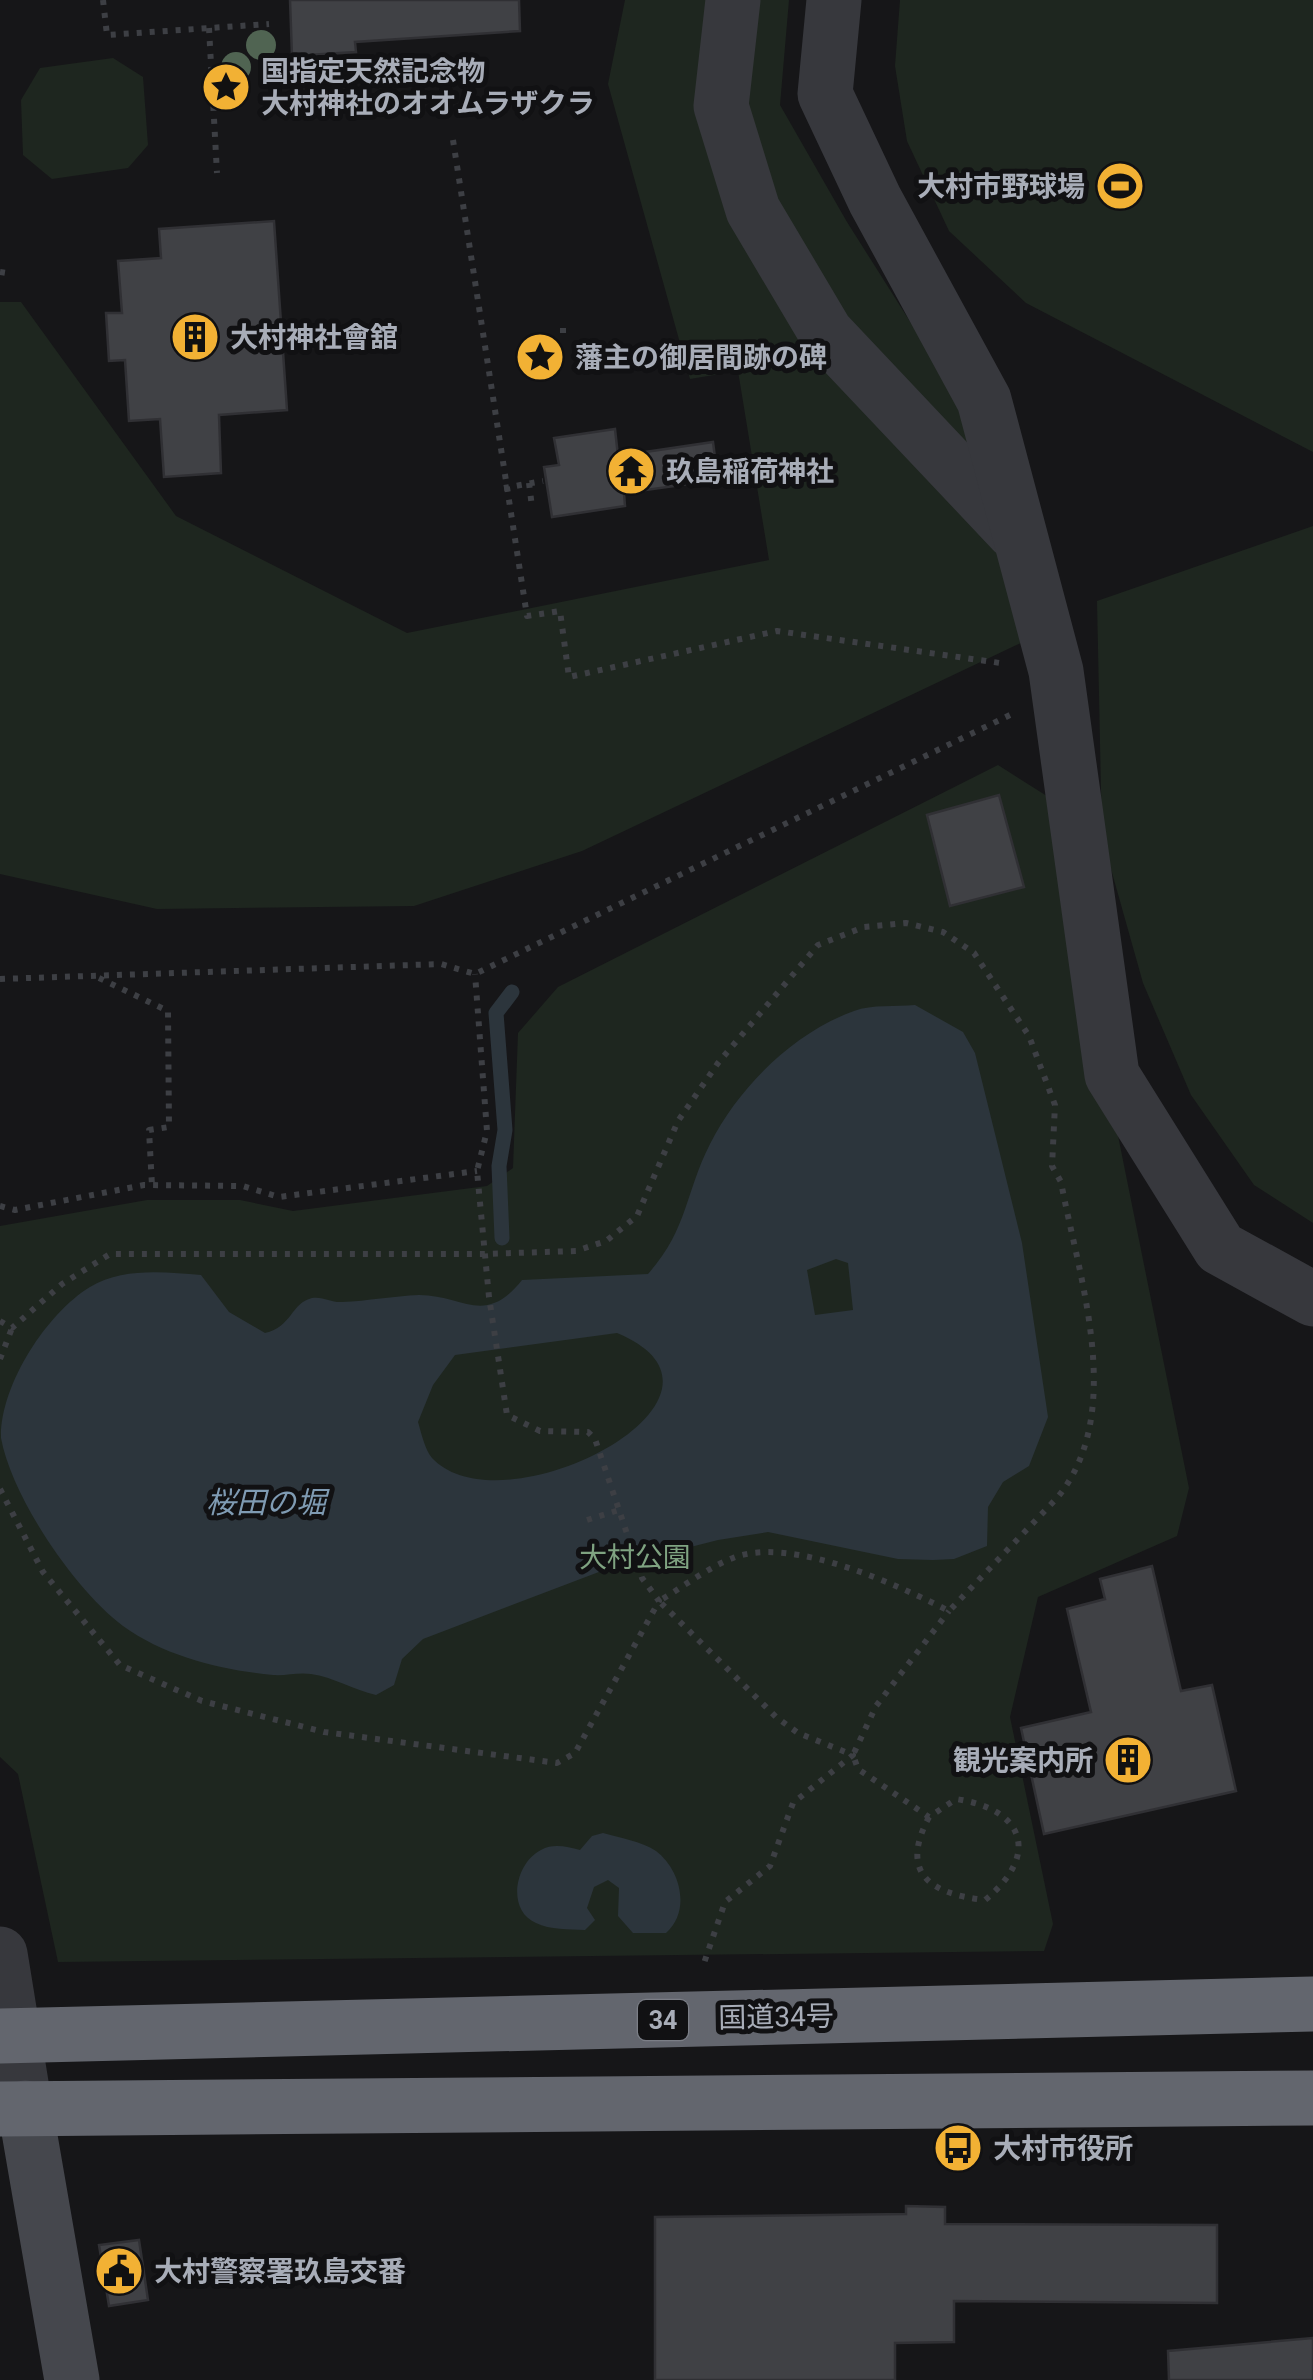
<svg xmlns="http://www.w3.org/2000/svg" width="1313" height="2380" font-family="Roboto,'Noto Sans JP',sans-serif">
  <rect width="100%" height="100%" fill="#161618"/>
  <g fill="#1e261f">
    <polygon points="625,0 789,0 780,105 847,222 959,399 1023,642 582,851 414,906 157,909 0,874 0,302 21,302 176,516 407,633 769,560 738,371 690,379 608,84"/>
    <polygon points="900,0 1313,0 1313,452 1026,303 949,231 907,141 895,66"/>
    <polygon points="113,58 143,77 148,145 128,168 52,179 23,155 21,100 40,68"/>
    <polygon points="1313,526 1313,1223 1254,1185 1191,1095 1143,983 1102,837 1097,601"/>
    <polygon points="998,765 1050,798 1189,1488 1177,1536 1038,1597 1010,1717 1053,1924 1044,1951 58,1962 18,1774 0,1757 0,1226 147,1200 240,1200 293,1211 487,1186 513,1168 518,1033 558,987"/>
  </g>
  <g fill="#2c353c" fill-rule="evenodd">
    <path d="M915 1005 963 1032 975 1053 1022 1243 1048 1417 1029 1466 1003 1482 988 1507 987 1546 954 1559 933 1560 898 1559 768 1532 718 1540 612 1567 423 1639 402 1659 394 1685 376 1695C354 1690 333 1677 311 1674 298 1672 286 1676 273 1675 222 1670 166 1657 123 1626 75 1590 12 1498 1 1438 0 1385 47 1313 90 1287 123 1267 165 1272 201 1275L229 1312 265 1333C292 1327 291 1303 312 1298 323 1296 332 1303 342 1302 368 1301 393 1296 419 1295 463 1295 485 1327 522 1280L648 1274C688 1229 685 1193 710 1144 739 1087 793 1033 854 1011 872 1004 897 1007 915 1005ZM836 1259 848 1263 853 1310 815 1315 807 1270ZM617 1333C768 1396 503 1534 432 1458 425 1450 421 1432 418 1422L433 1385 455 1355Z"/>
    <path d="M603 1833C620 1838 641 1841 656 1851 681 1870 691 1911 666 1933H633L618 1916 619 1888 608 1880 594 1887 587 1908 595 1920 585 1930C569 1929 550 1930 536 1923 506 1910 515 1863 541 1850 554 1843 567 1847 580 1850L592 1836Z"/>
  </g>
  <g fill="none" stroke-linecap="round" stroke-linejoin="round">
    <polyline stroke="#2c353c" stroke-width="15" points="502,1238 499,1166 505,1130 496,1013 512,992"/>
  </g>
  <g fill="#404145" stroke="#303034" stroke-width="2.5">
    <polygon points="290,0 519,0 520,31 355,42 356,52 292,56"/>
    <polygon points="274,221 287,410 219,415 221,473 164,477 160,419 129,421 125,360 109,361 106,313 122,313 118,261 161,258 159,229"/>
    <polygon points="615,429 618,456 713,442 718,480 624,493 625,506 552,517 544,467 559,465 554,438"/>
    <polygon points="999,795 1024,887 950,906 927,815"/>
    <polygon points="1152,1566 1181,1691 1212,1685 1236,1791 1044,1834 1021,1728 1091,1712 1067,1609 1105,1599 1100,1579"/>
    <polygon points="906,2206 945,2207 945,2224 1217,2225 1217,2303 954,2301 954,2342 895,2343 895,2380 655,2380 655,2217 906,2214"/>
    <polygon points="139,2240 148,2300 109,2306 99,2245"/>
    <polygon points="1313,2338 1313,2380 1169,2380 1168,2351"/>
  </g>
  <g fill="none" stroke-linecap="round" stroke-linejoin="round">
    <g stroke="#3d3f44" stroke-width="6" stroke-dasharray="5 8" stroke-linecap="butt">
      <polyline points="103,0 107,35 269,24"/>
      <polyline points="209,28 217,173"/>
      <polyline points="453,140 527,616 560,611 569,677 777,631 1000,663"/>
      <polyline points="0,272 12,274"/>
      <polyline points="563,328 563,333"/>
      <polyline points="529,483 532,507"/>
      <polyline points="504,488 543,481"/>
      <polyline points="99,978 168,1011 169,1127 149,1130 152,1186"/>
      <polyline points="0,979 441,964 475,974 1010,715"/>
      <polyline points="0,1206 15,1210 144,1185 243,1186 279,1197 477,1171"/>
      <path d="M0 1321 12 1328 62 1284 110 1254H484L576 1251 606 1241 637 1216 678 1121 718 1063 818 945 864 927 906 923 943 932 974 953 1029 1036 1055 1105 1052 1166 1061 1182C1079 1279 1127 1413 1057 1498L949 1611C898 1585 790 1535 733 1558 707 1568 683 1587 659 1601L776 1717 798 1733 853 1755 793 1803 770 1866 725 1902 703 1966"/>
      <polyline points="0,1359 12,1328"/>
      <polyline points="0,1489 43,1572 120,1665 202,1701 324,1732 557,1763 575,1753 659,1601 642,1578 595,1439 588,1432 540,1431 507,1415 489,1297 477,1171 487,1131 475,974"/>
      <polyline points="587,1520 619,1510"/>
      <path d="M929 1817C899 1873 930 1894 985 1900 1041 1854 1024 1809 956 1799L929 1817 858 1769 853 1755 876 1706 949 1611"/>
    </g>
    <g stroke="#37383d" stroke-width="55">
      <polyline points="733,0 721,106 753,210 826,333 1014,532"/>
      <polyline points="834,0 825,94 875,200 984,400 1056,671 1112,1075 1220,1248 1313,1299"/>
      <polyline points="0,1954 25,2108"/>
    </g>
    <polyline stroke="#45474d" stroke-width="55" points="25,2108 72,2380"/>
    <g stroke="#63666e" stroke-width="55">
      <polyline points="0,2036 1313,2004"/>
      <polyline points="0,2109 1313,2098"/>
    </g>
  </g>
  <g fill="#506452">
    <circle cx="261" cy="45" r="15"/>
    <circle cx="236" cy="67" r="15"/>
  </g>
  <defs>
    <g id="sight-disc" transform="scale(2.5)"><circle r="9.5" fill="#f2b134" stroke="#111113"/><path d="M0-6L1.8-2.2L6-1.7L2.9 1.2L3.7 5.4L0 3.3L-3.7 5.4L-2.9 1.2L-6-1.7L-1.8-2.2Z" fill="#111"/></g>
    <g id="stadium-disc" transform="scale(2.5)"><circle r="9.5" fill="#f2b134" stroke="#111113"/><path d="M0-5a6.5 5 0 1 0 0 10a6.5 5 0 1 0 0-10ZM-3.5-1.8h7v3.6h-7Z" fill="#111"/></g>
    <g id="building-disc" transform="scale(2.5)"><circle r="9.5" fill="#f2b134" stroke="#111113"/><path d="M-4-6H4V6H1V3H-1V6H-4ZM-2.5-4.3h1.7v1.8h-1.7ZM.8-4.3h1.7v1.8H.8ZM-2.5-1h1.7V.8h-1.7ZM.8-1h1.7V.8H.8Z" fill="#111"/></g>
    <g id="temple-disc" transform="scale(2.5)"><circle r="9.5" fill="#f2b134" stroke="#111113"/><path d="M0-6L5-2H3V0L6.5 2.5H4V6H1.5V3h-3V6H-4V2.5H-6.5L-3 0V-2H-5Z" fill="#111"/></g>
    <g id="bus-disc" transform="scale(2.5)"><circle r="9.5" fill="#f2b134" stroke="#111113"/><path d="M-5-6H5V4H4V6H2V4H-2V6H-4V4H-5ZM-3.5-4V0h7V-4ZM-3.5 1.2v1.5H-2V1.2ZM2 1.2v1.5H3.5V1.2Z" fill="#111"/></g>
    <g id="civic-disc" transform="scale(2.5)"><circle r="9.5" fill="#f2b134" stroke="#111113"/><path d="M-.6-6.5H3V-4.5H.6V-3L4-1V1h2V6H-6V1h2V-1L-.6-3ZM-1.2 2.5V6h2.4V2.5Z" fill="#111"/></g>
  </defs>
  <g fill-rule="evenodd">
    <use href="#sight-disc" x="226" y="87"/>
    <use href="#stadium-disc" x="1120" y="186"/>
    <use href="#building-disc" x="195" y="337"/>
    <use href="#sight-disc" x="540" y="357"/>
    <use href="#temple-disc" x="631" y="471"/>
    <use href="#building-disc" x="1128" y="1760"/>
    <use href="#bus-disc" x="958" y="2148"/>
    <use href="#civic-disc" x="119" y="2271"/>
  </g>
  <g text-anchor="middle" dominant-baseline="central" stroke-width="10" stroke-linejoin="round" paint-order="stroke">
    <rect fill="#111113" stroke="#7b7e86" stroke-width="2.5" x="638" y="2000" width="50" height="40" rx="8"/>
    <g font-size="25" font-weight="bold" fill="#a8adb8">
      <text x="663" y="2020">34</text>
    </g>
    <g font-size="28" font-weight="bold" fill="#a8adb8" stroke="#111113" text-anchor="start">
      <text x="261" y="71">国指定天然記念物<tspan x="261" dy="32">大村神社のオオムラザクラ</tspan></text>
      <text x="1085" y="186" text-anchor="end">大村市野球場</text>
      <text x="230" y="337">大村神社會舘</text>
      <text x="575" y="357">藩主の御居間跡の碑</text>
      <text x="666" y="471">玖島稲荷神社</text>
      <text x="1093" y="1760" text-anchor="end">観光案内所</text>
      <text x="993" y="2148">大村市役所</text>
      <text x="154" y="2271">大村警察署玖島交番</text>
    </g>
    <g font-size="28" fill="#7fa381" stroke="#111113">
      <text x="635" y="1557">大村公園</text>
    </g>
    <g font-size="28" fill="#a8adb8" stroke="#111113">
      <text transform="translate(776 2017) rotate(-1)">国道34号</text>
    </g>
    <g font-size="30" font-style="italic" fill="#7f9bb3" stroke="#111113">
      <text x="266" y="1502">桜田の堀</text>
    </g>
  </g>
</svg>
